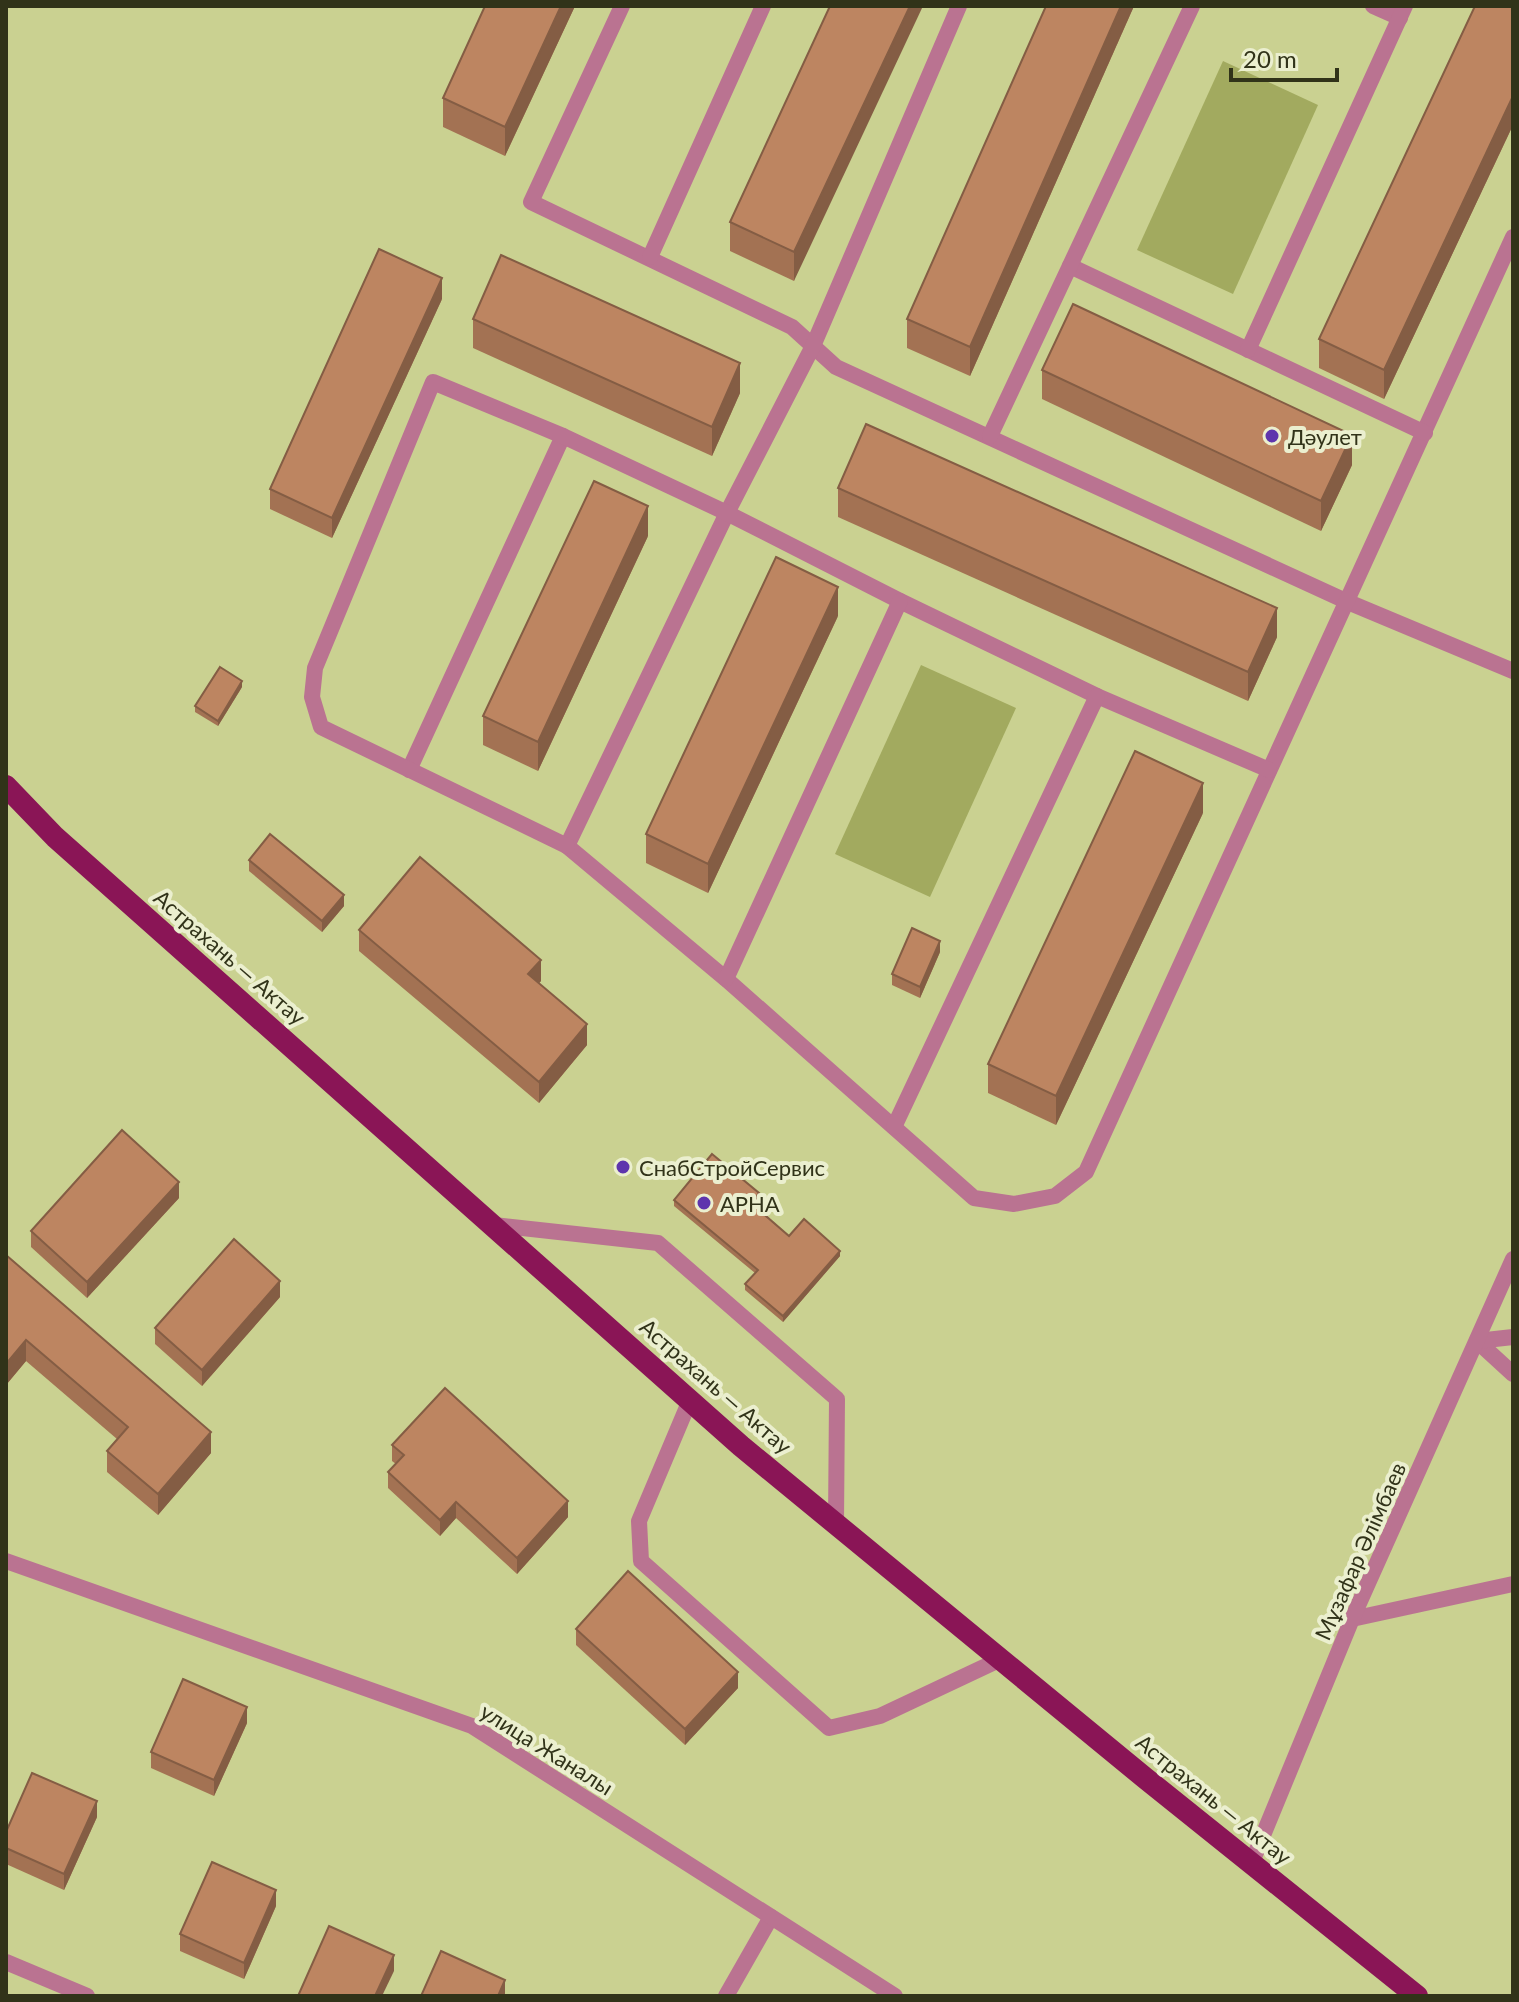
<svg xmlns="http://www.w3.org/2000/svg" width="1519" height="2002" font-family="Lato,sans-serif">
  <rect width="100%" height="100%" fill="#cad191"/>
  <g fill="#a2aa5f">
    <polygon points="1223,61 1318,105 1233,294 1137,250"/>
    <polygon points="921,665 1016,708 930,897 835,854"/>
  </g>
  <g fill="none" stroke-linecap="round" stroke-linejoin="round">
    <g stroke="#ba7391" stroke-width="16">
      <polyline points="622,6 531,202 792,327 836,367 1348,602 1513,671"/>
      <polyline points="959,6 813,346 727,513 567,846 726,979 974,1198 1014,1204 1055,1196 1086,1172 1513,237"/>
      <polyline points="1373,6 1400,18"/>
      <polyline points="650,257 763,6"/>
      <polyline points="1070,266 1425,433"/>
      <polyline points="1248,350 1405,6"/>
      <polyline points="990,436 1192,6"/>
      <polyline points="409,770 563,436"/>
      <polyline points="567,846 321,727 312,697 315,668 433,382 563,436 727,513 900,601 1097,696 1269,770"/>
      <polyline points="726,979 900,601"/>
      <polyline points="894,1127 1097,696"/>
      <polyline points="494,1225 658,1243 837,1399 836,1522"/>
      <polyline points="1477,1341 1513,1374"/>
      <polyline points="1477,1341 1513,1337"/>
      <polyline points="690,1400 639,1521 641,1561 829,1728 880,1716 1001,1659"/>
      <polyline points="1352,1619 1513,1584"/>
      <polyline points="726,1996 771,1917"/>
    </g>
    <polyline stroke="#ba7391" stroke-width="16" points="6,1962 87,1996"/>
    <g stroke="#ba7391" stroke-width="16">
      <polyline points="6,1561 472,1726 895,1996"/>
      <polyline points="1252,1862 1352,1619 1513,1259"/>
    </g>
    <polyline stroke="#8a1556" stroke-width="22" points="6,786 55,837 741,1446 1145,1778 1417,1996"/>
  </g>
  <g fill="#a37253">
    <polygon points="485,6 575,6 505,156 443,127 443,98"/>
    <polygon points="830,6 794,281 730,251 730,222"/>
    <polygon points="1046,6 1134,6 970,376 907,348 907,319"/>
    <polygon points="1513,6 1513,125 1384,399 1319,368 1319,339"/>
    <polygon points="442,299 332,538 270,509 270,489"/>
    <polygon points="473,319 740,393 712,456 473,348"/>
    <polygon points="1042,370 1352,465 1321,531 1042,399"/>
    <polygon points="838,488 1277,637 1248,701 838,517"/>
    <polygon points="648,536 538,771 483,745 483,716"/>
    <polygon points="838,616 708,893 646,863 646,834"/>
    <polygon points="242,687 218,726 195,712 195,706"/>
    <polygon points="1203,813 1056,1125 988,1093 988,1064"/>
    <polygon points="249,860 344,906 322,932 249,871"/>
    <polygon points="359,930 541,981 539,983 587,1045 539,1103 359,951"/>
    <polygon points="940,952 920,998 892,985 892,974"/>
    <polygon points="179,1198 87,1298 31,1247 31,1231"/>
    <polygon points="759,1198 754,1205 789,1236 840,1256 783,1322 745,1290 745,1284 755,1273 674,1206 674,1200"/>
    <polygon points="6,1255 211,1453 158,1515 107,1472 107,1451 117,1439 26,1361 6,1385"/>
    <polygon points="280,1297 202,1386 155,1344 155,1328"/>
    <polygon points="392,1445 568,1517 517,1574 456,1518 440,1536 388,1488 388,1472 396,1464 392,1461"/>
    <polygon points="576,1629 738,1688 685,1745 576,1645"/>
    <polygon points="247,1723 214,1796 151,1768 151,1752"/>
    <polygon points="97,1817 64,1890 6,1864 6,1832"/>
    <polygon points="276,1906 244,1979 180,1951 180,1934"/>
  </g>
  <g fill="#845d44">
    <polygon points="561,6 575,6 505,156 505,127"/>
    <polygon points="910,6 923,6 794,281 794,252"/>
    <polygon points="1121,6 1134,6 970,376 970,347"/>
    <polygon points="1513,96 1513,125 1384,399 1384,370"/>
    <polygon points="442,278 442,299 332,538 332,518"/>
    <polygon points="740,363 740,393 712,456 712,427"/>
    <polygon points="1352,435 1352,465 1321,531 1321,501"/>
    <polygon points="648,506 648,536 538,771 538,742"/>
    <polygon points="838,587 838,616 708,893 708,864"/>
    <polygon points="1277,608 1277,637 1248,701 1248,672"/>
    <polygon points="242,681 242,687 218,726 218,721"/>
    <polygon points="1203,783 1203,813 1056,1125 1056,1096"/>
    <polygon points="344,895 344,906 322,932 322,921"/>
    <polygon points="940,941 940,952 920,998 920,987"/>
    <polygon points="541,960 541,981 528,995 528,974"/>
    <polygon points="587,1024 587,1045 539,1103 539,1082"/>
    <polygon points="179,1182 179,1198 87,1298 87,1282"/>
    <polygon points="759,1193 759,1198 751,1208 751,1203"/>
    <polygon points="840,1251 840,1256 783,1322 783,1316"/>
    <polygon points="280,1281 280,1297 202,1386 202,1370"/>
    <polygon points="26,1340 26,1361 6,1385 6,1364"/>
    <polygon points="211,1432 211,1453 158,1515 158,1494"/>
    <polygon points="568,1501 568,1517 517,1574 517,1558"/>
    <polygon points="456,1502 456,1518 440,1536 440,1520"/>
    <polygon points="738,1672 738,1688 685,1745 685,1729"/>
    <polygon points="247,1707 247,1723 214,1796 214,1780"/>
    <polygon points="97,1801 97,1817 64,1890 64,1874"/>
    <polygon points="276,1890 276,1906 244,1979 244,1963"/>
    <polygon points="394,1955 394,1971 382,1996 375,1996"/>
    <polygon points="505,1980 505,1996 498,1996"/>
  </g>
  <g fill="#bd8561" stroke="#845d44" stroke-width="2">
    <polygon points="485,6 561,6 505,127 443,98"/>
    <polygon points="830,6 910,6 794,252 730,222"/>
    <polygon points="1046,6 1121,6 970,347 907,319"/>
    <polygon points="1475,6 1513,6 1513,96 1384,370 1319,339"/>
    <polygon points="379,249 442,278 332,518 270,489"/>
    <polygon points="501,255 740,363 712,427 473,319"/>
    <polygon points="1073,304 1352,435 1321,501 1042,370"/>
    <polygon points="866,424 1277,608 1248,672 838,488"/>
    <polygon points="594,481 648,506 538,742 483,716"/>
    <polygon points="776,557 838,587 708,864 646,834"/>
    <polygon points="220,667 242,681 218,721 195,706"/>
    <polygon points="1135,751 1203,783 1056,1096 988,1064"/>
    <polygon points="270,834 344,895 322,921 249,860"/>
    <polygon points="420,857 541,960 528,974 587,1024 539,1082 359,930"/>
    <polygon points="912,928 940,941 920,987 892,974"/>
    <polygon points="122,1130 179,1182 87,1282 31,1231"/>
    <polygon points="712,1154 759,1193 751,1203 789,1236 804,1219 840,1251 783,1316 745,1284 758,1270 674,1200"/>
    <polygon points="234,1239 280,1281 202,1370 155,1328"/>
    <polygon points="6,1255 211,1432 158,1494 107,1451 128,1427 26,1340 6,1364"/>
    <polygon points="445,1388 568,1501 517,1558 456,1502 440,1520 388,1472 404,1455 392,1445"/>
    <polygon points="628,1571 738,1672 685,1729 576,1629"/>
    <polygon points="183,1679 247,1707 214,1780 151,1752"/>
    <polygon points="32,1773 97,1801 64,1874 6,1848 6,1832"/>
    <polygon points="212,1862 276,1890 244,1963 180,1934"/>
    <polygon points="329,1926 394,1955 375,1996 298,1996"/>
    <polygon points="441,1951 505,1980 498,1996 421,1996"/>
  </g>
  <g fill="#5e35ad" stroke="#ebefcf" stroke-width="3">
    <circle cx="1272" cy="436" r="8"/>
    <circle cx="623" cy="1167" r="8"/>
    <circle cx="704" cy="1203" r="8"/>
  </g>
  <g text-anchor="middle" dominant-baseline="central" stroke-width="8" stroke-linejoin="round" paint-order="stroke">
    <g font-size="22" fill="#313319" stroke="#ebefcf" text-anchor="start">
      <text x="1288" y="436">Дәулет</text>
      <text x="639" y="1167">СнабСтройСервис</text>
      <text x="720" y="1203">АРНА</text>
    </g>
    <g font-size="22" fill="#313319" stroke="#ebefcf">
      <text transform="translate(230 957) rotate(41)">Астрахань — Актау</text>
      <text transform="translate(716 1386) rotate(41)">Астрахань — Актау</text>
      <text transform="translate(1360 1551) rotate(-66)">Мұзафар Әлімбаев</text>
      <text transform="translate(547 1749) rotate(32)">улица Жаналы</text>
      <text transform="translate(1214 1799) rotate(39)">Астрахань — Актау</text>
    </g>
  </g>
  <rect width="1519" height="2002" fill="none" stroke="#313319" stroke-width="16"/>
  <path d="M1231 68v12h106v-12" fill="none" stroke="#313319" stroke-width="4"/>
  <text x="1243" y="68" font-size="24" fill="#313319" stroke="#ebefcf" stroke-width="6" paint-order="stroke">20 m</text>
</svg>
